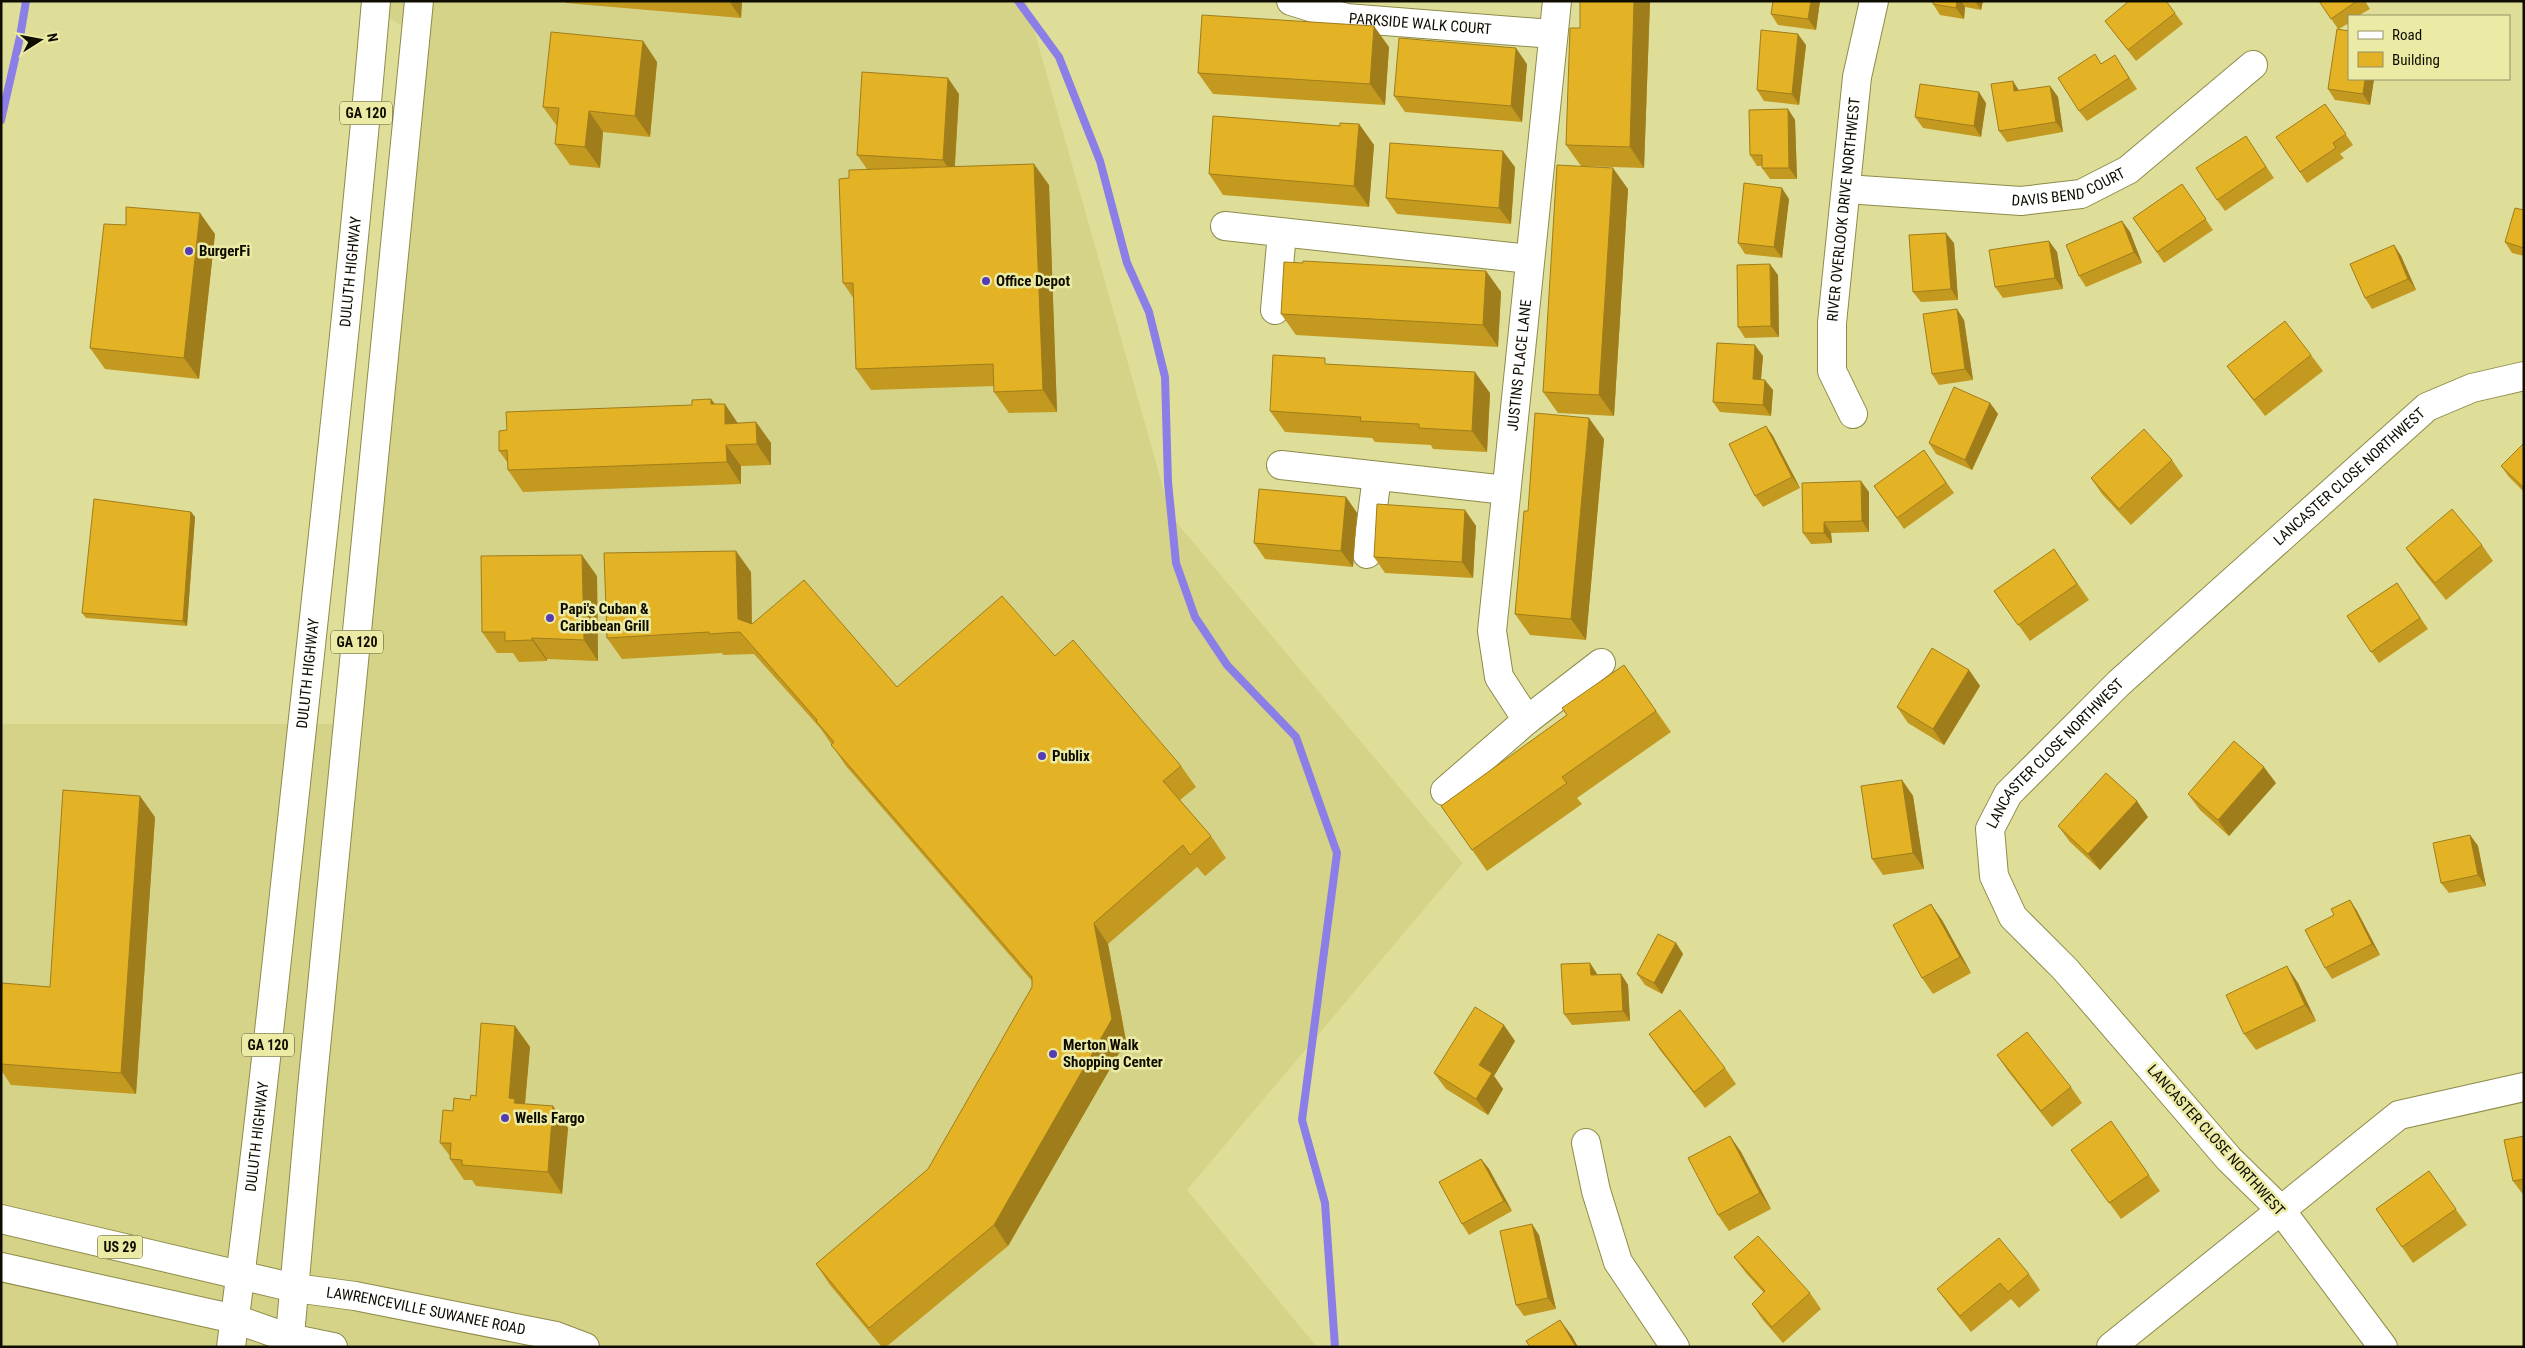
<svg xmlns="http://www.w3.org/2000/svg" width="2525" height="1348" font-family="'Roboto Condensed',sans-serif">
  <rect width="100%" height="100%" fill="#dfde99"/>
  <polygon fill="#d5d387" points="359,1 1026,1 1171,516 1463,863 1187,1190 1317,1347 1,1347 1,724 348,724 406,28"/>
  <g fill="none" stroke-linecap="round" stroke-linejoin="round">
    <g stroke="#8c7ee7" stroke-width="8">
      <polyline points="1018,1 1059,57 1100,161 1127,263 1149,312 1165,377 1168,482 1176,563 1195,617 1227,665 1296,737 1337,853 1302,1120 1325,1203 1335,1347"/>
      <polyline points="1,120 20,37 26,1"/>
    </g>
    <g stroke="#8d8b4a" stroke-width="30">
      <g id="minor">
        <path id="s1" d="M1291 1 1346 18 1552 34"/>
        <path id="s2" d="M1846 189 2021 201 2081 194 2128 170 2253 65"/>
        <polyline points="1225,226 1529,259"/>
        <polyline points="1275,310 1282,233"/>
        <path id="s3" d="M1853 414 1832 371V323L1857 77 1874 1"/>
        <polyline points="1281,465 1506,490"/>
        <polyline points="1367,554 1377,476"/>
        <path id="s4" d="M1527 720 1499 677 1492 631 1557 1"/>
        <polyline points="1445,791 1527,720 1601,663"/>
        <polyline points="1586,1143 1596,1191 1618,1262 1675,1347"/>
        <polyline points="2111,1347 2399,1115 2524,1087"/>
        <path id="s5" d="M2383 1347 2280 1209 2229 1159 2065 969 2013 917 1994 876 1990 829 2008 794 2119 683 2427 407 2472 388 2524 376"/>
      </g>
    </g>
    <g stroke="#8d8b4a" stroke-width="30">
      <g id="major">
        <path id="s6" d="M1 1219 295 1288 355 1296 556 1336 585 1347"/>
        <polyline points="1,1267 235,1319 289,1338 333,1347"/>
        <path id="s7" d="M231 1347C260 1129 282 910 306 691 331 462 356 232 376 1"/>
        <polyline points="289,1347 312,1088 419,1"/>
      </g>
    </g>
    <use href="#minor" stroke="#fff" stroke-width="28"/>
    <use href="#major" stroke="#fff" stroke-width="28"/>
  </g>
  <g fill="#c39920">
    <polygon points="565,1 742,1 741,18 566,3"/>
    <polygon points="1580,1 1650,1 1644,168 1581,166 1566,145 1580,28"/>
    <polygon points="1820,1 1816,30 1778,25 1771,14"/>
    <polygon points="1933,1 1983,1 1981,10 1965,7 1964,19 1940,15 1933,4"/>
    <polygon points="2319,1 2365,1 2370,9 2358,16 2349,16 2349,23 2339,29 2374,79 2370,105 2335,100 2328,89 2338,29"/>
    <polygon points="2175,13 2183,24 2136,61 2105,21"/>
    <polygon points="643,41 657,62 650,137 603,132 600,168 570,165 555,144 557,126 543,107"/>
    <polygon points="1806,45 1799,105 1764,101 1757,90"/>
    <polygon points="1389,47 1385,105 1213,94 1198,73"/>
    <polygon points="2101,63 2122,66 2137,89 2087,121 2079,111"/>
    <polygon points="1527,64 1522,122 1405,112 1394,96"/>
    <polygon points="2050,86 2058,97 2063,132 2007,142 1999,131 2019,91"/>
    <polygon points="959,94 955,166 1049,185 1057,412 1009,413 994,392 994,386 871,390 856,369 854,299 843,283 849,178 867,169 857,155"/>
    <polygon points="1986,103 1981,137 1923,128 1915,117"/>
    <polygon points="2325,104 2353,145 2340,154 2344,158 2307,183 2276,137"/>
    <polygon points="1788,109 1795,120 1797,179 1770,179 1762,168 1762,166 1757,166 1750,155"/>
    <polygon points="1359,124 1374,145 1369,207 1223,195 1209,174 1340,126"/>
    <polygon points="2253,147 2274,178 2225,211 2217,200"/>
    <polygon points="1515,167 1511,224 1397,214 1386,198"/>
    <polygon points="2182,184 2213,230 2164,263 2133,218"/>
    <polygon points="1628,189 1614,416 1558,413 1543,392"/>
    <polygon points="1789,199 1782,258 1745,254 1738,243"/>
    <polygon points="2524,210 2524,256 2512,253 2505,242"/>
    <polygon points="2122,221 2130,232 2142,263 2086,287 2079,276"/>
    <polygon points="215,234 199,379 105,369 90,348"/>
    <polygon points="2049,241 2057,252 2063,289 2003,298 1995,287"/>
    <polygon points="1954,243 1958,300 1921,302 1913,292"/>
    <polygon points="2394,245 2401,256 2416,290 2372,309 2365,298"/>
    <polygon points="1486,271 1501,292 1498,347 1296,335 1281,314"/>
    <polygon points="1778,275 1779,337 1745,338 1738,327"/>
    <polygon points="1964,320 1973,380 1939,385 1932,374"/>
    <polygon points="2311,355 2323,371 2265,416 2239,382 2227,366"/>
    <polygon points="1763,356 1761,379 1773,390 1771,416 1720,412 1713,402"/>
    <polygon points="1329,364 1490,393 1487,452 1433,449 1431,445 1375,442 1372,438 1285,432 1270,411"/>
    <polygon points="711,399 715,404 738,423 756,422 771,443 771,465 741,466 741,484 523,492 508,470 508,463 499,451 507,430 692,405"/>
    <polygon points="1990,403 1998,414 1972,470 1936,454 1929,443"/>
    <polygon points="1766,426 1773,436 1800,488 1763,507 1755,496"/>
    <polygon points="1604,439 1586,640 1530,635 1515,614 1528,511"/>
    <polygon points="2524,443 2524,492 2509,477 2501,466"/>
    <polygon points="1924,450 1954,493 1904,529 1874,486"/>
    <polygon points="2172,460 2183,476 2131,525 2102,494 2091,478"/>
    <polygon points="1869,492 1869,532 1831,533 1832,543 1811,544 1803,533"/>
    <polygon points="1346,497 1357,513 1353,567 1265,559 1254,543"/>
    <polygon points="1465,510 1476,526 1473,578 1385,573 1374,557"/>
    <polygon points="191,512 195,517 187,626 86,618 82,613"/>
    <polygon points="2482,545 2493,561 2446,600 2417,564 2406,548"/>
    <polygon points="2054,549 2089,600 2030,641 1994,591"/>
    <polygon points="751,572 752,624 897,687 1055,656 1181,766 1196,787 1180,800 1211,836 1226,858 1205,876 1197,867 1108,944 1126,1041 1008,1246 886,1347 882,1347 830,1285 816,1264 928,1169 1032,987 1032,981 846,766 821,729 754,654 723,655 722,653 622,659 607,638"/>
    <polygon points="597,576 598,661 547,659 547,661 519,662 513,653 497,653 482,632"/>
    <polygon points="2397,583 2428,629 2379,663 2347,616"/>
    <polygon points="1624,665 1671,732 1577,798 1582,804 1487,871 1441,806 1567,715"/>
    <polygon points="1969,670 1980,686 1944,745 1908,723 1897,707"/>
    <polygon points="1902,780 1913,796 1924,869 1883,875 1872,859"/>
    <polygon points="2276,783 2229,836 2200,810 2188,794"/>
    <polygon points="155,817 136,1094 11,1085 1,1070 1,999 50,987"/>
    <polygon points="2148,817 2100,870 2070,842 2058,826"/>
    <polygon points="2470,835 2478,846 2486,886 2449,893 2441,883"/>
    <polygon points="2350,900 2357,911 2380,955 2332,979 2325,968 2334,915"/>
    <polygon points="1942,920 1971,973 1933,994 1922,978"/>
    <polygon points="1676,943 1683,954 1662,994 1645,985 1637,974"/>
    <polygon points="1590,963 1597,974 1597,975 1621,974 1628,985 1630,1021 1572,1025 1564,1014"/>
    <polygon points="2298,983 2316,1021 2256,1050 2244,1034"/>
    <polygon points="515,1026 530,1047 525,1104 568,1128 562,1194 476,1186 472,1180 464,1180 450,1159 450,1156 440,1143 470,1100 476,1096"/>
    <polygon points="1649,1034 1725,1068 1736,1084 1705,1108 1660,1050"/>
    <polygon points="1515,1041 1494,1076 1503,1089 1488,1115 1446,1089 1434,1073"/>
    <polygon points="1997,1055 2071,1087 2082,1103 2052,1127 2008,1071"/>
    <polygon points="2111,1121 2160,1191 2121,1219 2071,1150"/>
    <polygon points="1730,1136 1741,1152 1771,1209 1729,1231 1718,1215"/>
    <polygon points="2524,1136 2524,1196 2513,1181"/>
    <polygon points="1481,1159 1489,1169 1512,1211 1469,1235 1462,1224"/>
    <polygon points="2429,1171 2467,1225 2413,1263 2376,1209"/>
    <polygon points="1539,1235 1556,1309 1524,1316 1516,1305"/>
    <polygon points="1734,1257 1810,1293 1821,1309 1783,1343 1763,1320 1752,1304 1764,1293 1746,1273"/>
    <polygon points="2029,1274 2040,1290 2019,1308 2011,1299 1971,1332 1949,1305 1937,1289"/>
  </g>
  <g fill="#9f7d1a">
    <polygon points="729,1 742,1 741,18"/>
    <polygon points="1634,1 1650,1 1644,168 1630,147"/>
    <polygon points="1811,1 1820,1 1816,30 1808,19"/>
    <polygon points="1957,1 1961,1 1965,7 1964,19 1956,8"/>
    <polygon points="1975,1 1983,1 1981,10"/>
    <polygon points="1374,26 1389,47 1385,105 1370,84"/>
    <polygon points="1798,34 1806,45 1799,105 1792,94"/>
    <polygon points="643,41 657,62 650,137 635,116"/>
    <polygon points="1516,48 1527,64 1522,122 1511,106"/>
    <polygon points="948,78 959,94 954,177 943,160"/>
    <polygon points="2365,79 2374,79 2370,105 2363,94"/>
    <polygon points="2013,81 2020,92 2014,91"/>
    <polygon points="2050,86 2058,97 2063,132 2056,122"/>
    <polygon points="1979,92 1986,103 1981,137 1974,126"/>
    <polygon points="1788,109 1795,120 1797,179 1789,168"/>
    <polygon points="589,111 603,132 600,168 585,147"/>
    <polygon points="1359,124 1374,145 1369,207 1354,186"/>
    <polygon points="1503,151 1515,167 1511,224 1499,208"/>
    <polygon points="1034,164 1049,185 1057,412 1043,390"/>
    <polygon points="1613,168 1628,189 1614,416 1599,395"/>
    <polygon points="1782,188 1789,199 1782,258 1774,247"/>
    <polygon points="200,213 215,234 199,379 184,358"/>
    <polygon points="2122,221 2130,232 2142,263 2134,252"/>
    <polygon points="1946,233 1954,243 1958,300 1951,289"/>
    <polygon points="2049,241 2057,252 2063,289 2055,278"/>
    <polygon points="2394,245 2401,256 2416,290 2408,279"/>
    <polygon points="1770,264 1778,275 1779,337 1771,326"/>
    <polygon points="1486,271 1501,292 1498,347 1483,325"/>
    <polygon points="1957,309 1964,320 1973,380 1965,369"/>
    <polygon points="1755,345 1763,356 1760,390 1753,379"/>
    <polygon points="1475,372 1490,393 1487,452 1472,431"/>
    <polygon points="1765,380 1773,390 1771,416 1763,405"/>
    <polygon points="711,399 725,419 725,404 739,425 740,445 711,404"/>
    <polygon points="1990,403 1998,414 1972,470 1965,460"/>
    <polygon points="1589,418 1604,439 1586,640 1571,619"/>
    <polygon points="756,422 771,443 771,465 757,444"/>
    <polygon points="1766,426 1773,436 1800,488 1792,477"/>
    <polygon points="726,445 741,466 741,484 727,462"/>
    <polygon points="1861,481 1869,492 1869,532 1862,521"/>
    <polygon points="1346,497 1357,513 1353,567 1341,551"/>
    <polygon points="1465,510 1476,526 1473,578 1462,562"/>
    <polygon points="191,512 195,517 187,626 183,621"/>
    <polygon points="1824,522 1831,533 1832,543 1824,533"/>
    <polygon points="736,551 751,572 752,640 738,619"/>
    <polygon points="582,555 597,576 598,661 584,640"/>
    <polygon points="532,638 547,659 547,661 532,640"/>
    <polygon points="1969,670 1980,686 1944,745 1933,729"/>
    <polygon points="2264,767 2276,783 2229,836 2218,820"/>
    <polygon points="1902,780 1913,796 1924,869 1913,853"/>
    <polygon points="140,796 155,817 136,1094 121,1073"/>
    <polygon points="2137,801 2148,817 2100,870 2088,854"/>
    <polygon points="2470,835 2478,846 2486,886 2478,875"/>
    <polygon points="2350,900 2357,911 2380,955 2372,944"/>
    <polygon points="1931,904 1942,920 1971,973 1960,957"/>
    <polygon points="1094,923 1108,944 1126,1041 1008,1246 994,1225"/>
    <polygon points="1676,943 1683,954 1662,994 1654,983"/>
    <polygon points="1590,963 1597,974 1598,986 1591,975"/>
    <polygon points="2287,966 2298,983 2316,1021 2305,1005"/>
    <polygon points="1621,974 1628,985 1630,1021 1623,1011"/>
    <polygon points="1504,1025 1515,1041 1494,1076 1503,1089 1488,1115 1476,1099 1479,1065"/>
    <polygon points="515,1026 530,1047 524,1113 509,1098"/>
    <polygon points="553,1106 568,1128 562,1194 548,1172"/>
    <polygon points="1730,1136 1741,1152 1771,1209 1760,1193"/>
    <polygon points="1481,1159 1489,1169 1512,1211 1504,1201"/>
    <polygon points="1532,1224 1539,1235 1556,1309 1548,1298"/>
    <polygon points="1560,1320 1572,1336 1578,1347 1576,1347"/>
  </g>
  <g fill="#e3b225" stroke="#9f7d1a">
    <polygon points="1580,1 1634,1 1630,147 1566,145 1570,28 1580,28"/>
    <polygon points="1773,1 1811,1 1808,19 1771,14"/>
    <polygon points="1933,1 1957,1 1956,8 1933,4"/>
    <polygon points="2129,1 2166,1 2175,13 2128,50 2105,21"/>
    <polygon points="2319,1 2357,1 2331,19"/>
    <polygon points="1202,15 1374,26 1370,84 1198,73"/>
    <polygon points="2337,29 2349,31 2349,79 2365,79 2363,94 2328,89"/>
    <polygon points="1761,30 1798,34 1792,94 1757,90"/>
    <polygon points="551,32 643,41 635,116 589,111 585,147 555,144 559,108 543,107"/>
    <polygon points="1399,38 1516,48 1511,106 1394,96"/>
    <polygon points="2095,54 2101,64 2115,55 2129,78 2079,111 2058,78"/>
    <polygon points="862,72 948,78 943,160 857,155"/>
    <polygon points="2013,81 2014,91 2050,86 2056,122 1999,131 1991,84"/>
    <polygon points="1920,84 1979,92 1974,126 1915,117"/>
    <polygon points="2325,104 2346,134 2333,143 2336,148 2300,172 2276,137"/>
    <polygon points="1788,109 1789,168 1762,168 1762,155 1750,155 1749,110"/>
    <polygon points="1213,116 1340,126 1340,123 1359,124 1354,186 1209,174"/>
    <polygon points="2246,136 2266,167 2217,200 2196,168"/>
    <polygon points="1390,143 1503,151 1499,208 1386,198"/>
    <polygon points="1034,164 1043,390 994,392 993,364 856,369 853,283 843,283 839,179 849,178 849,170"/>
    <polygon points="1557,165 1613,168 1599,395 1543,392"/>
    <polygon points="1744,183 1782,188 1774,247 1738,243"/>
    <polygon points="2182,184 2206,219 2157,252 2133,218"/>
    <polygon points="126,207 200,213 184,358 90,348 104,224 126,225"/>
    <polygon points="2515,208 2524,210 2524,248 2505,242"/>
    <polygon points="2122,221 2134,252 2079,276 2066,245"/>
    <polygon points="1946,233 1951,289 1913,292 1909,235"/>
    <polygon points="2049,241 2055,278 1995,287 1989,250"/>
    <polygon points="2394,245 2408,279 2365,298 2350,264"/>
    <polygon points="1303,261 1486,271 1483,325 1281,314 1284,262 1303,263"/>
    <polygon points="1770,264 1771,326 1738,327 1737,265"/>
    <polygon points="1957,309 1965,369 1932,374 1923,314"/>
    <polygon points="2285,321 2311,355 2254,400 2227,366"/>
    <polygon points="1717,343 1755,345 1753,379 1765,380 1763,405 1713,402"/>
    <polygon points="1273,355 1325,358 1325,364 1475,372 1472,431 1419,428 1419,424 1360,421 1361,417 1270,411"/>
    <polygon points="1954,387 1990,403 1965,460 1929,443"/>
    <polygon points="711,399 711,404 725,404 725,424 756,422 757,444 726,445 727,462 508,470 507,450 499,451 499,431 507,430 506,412 692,405 692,400"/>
    <polygon points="1535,413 1589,418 1571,619 1515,614 1524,511 1528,511"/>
    <polygon points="1766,426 1792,477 1755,496 1729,444"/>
    <polygon points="2144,429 2172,460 2119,509 2091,478"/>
    <polygon points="2524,443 2524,488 2501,466"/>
    <polygon points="1924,450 1946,483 1897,518 1874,486"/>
    <polygon points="1861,481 1862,521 1824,522 1824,533 1803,533 1802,483"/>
    <polygon points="1259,489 1346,497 1341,551 1254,543"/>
    <polygon points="94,499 191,512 183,621 82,613"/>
    <polygon points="1377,504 1465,510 1462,562 1374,557"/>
    <polygon points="2452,509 2482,545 2435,583 2406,548"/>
    <polygon points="2054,549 2077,584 2018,625 1994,591"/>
    <polygon points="736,551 738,619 752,624 804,580 897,687 1002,596 1055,656 1073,640 1181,766 1163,781 1211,836 1190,855 1183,845 1094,923 1112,1019 994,1225 869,1328 816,1264 928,1169 1032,987 1032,977 831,745 834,742 816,721 817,720 740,632 709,634 709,632 607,638 604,553"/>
    <polygon points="582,555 584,640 532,638 532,640 505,641 505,632 482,632 481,556"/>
    <polygon points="2397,583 2420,618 2371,652 2347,616"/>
    <polygon points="1932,648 1969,670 1933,729 1897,707"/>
    <polygon points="1624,665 1656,711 1562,777 1567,783 1472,850 1441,806 1567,715 1562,708"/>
    <polygon points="2234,741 2264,767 2218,820 2188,794"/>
    <polygon points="2106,773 2137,801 2088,854 2058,826"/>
    <polygon points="1902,780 1913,853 1872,859 1861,786"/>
    <polygon points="63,790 140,796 121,1073 1,1064 1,999 2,983 50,987"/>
    <polygon points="2470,835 2478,875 2441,883 2433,843"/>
    <polygon points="2350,900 2372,944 2325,968 2305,930 2334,915 2331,909"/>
    <polygon points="1931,904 1960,957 1922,978 1893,925"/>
    <polygon points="1658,934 1676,943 1654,983 1637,974"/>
    <polygon points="1590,963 1591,975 1621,974 1623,1011 1564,1014 1561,964"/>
    <polygon points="2287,966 2305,1005 2244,1034 2226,995"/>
    <polygon points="1475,1007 1504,1025 1479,1065 1492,1073 1476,1099 1434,1073"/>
    <polygon points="1680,1010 1725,1068 1694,1092 1649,1034"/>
    <polygon points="481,1023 515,1026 509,1098 515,1099 514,1103 553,1106 548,1172 462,1165 462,1160 450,1159 451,1143 440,1143 443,1110 453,1111 454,1098 470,1100 471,1095 476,1096"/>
    <polygon points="2027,1032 2071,1087 2041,1111 1997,1055"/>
    <polygon points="2111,1121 2149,1175 2109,1203 2071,1150"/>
    <polygon points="1730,1136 1760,1193 1718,1215 1688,1158"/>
    <polygon points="2524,1136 2524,1179 2513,1181 2504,1140"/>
    <polygon points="1481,1159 1504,1201 1462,1224 1439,1182"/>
    <polygon points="2429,1171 2456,1209 2402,1247 2376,1209"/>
    <polygon points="1532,1224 1548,1298 1516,1305 1500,1231"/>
    <polygon points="1758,1236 1810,1293 1772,1327 1752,1304 1765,1291 1734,1257"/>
    <polygon points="1999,1238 2029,1274 2008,1292 2000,1283 1960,1316 1937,1289"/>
    <polygon points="1560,1320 1576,1347 1530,1347 1526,1341"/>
  </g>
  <g fill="#563bb3" stroke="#eceba6" stroke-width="2">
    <circle cx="189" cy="251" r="5"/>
    <circle cx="986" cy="281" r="5"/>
    <circle cx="550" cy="618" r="5"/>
    <circle cx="1042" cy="756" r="5"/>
    <circle cx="1053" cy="1054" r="5"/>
    <circle cx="505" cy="1118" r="5"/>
  </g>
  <g text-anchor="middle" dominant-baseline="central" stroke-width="5" stroke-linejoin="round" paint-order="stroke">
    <g fill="#eceba6" stroke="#515032" stroke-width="1">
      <rect x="340" y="101.5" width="52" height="23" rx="4"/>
      <rect x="331" y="630.5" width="52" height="23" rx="4"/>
      <rect x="242" y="1033.5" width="52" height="23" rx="4"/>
      <rect x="97.5" y="1235.5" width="45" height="23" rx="4"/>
    </g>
    <g font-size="14" font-weight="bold" fill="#0f0d00">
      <text x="366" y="113">GA 120</text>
      <text x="357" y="642">GA 120</text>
      <text x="268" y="1045">GA 120</text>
      <text x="120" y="1247">US 29</text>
    </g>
    <g font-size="15" fill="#0f0d00" stroke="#eceba6">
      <text stroke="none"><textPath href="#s1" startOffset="132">PARKSIDE WALK COURT</textPath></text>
      <text stroke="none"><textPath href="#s2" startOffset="225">DAVIS BEND COURT</textPath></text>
      <text stroke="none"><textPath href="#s3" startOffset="210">RIVER OVERLOOK DRIVE NORTHWEST</textPath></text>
      <text stroke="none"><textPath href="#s7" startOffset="1082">DULUTH HIGHWAY</textPath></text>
      <text stroke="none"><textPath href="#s4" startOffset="365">JUSTINS PLACE LANE</textPath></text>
      <text stroke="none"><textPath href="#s5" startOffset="1166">LANCASTER CLOSE NORTHWEST</textPath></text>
      <text stroke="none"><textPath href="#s7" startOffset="678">DULUTH HIGHWAY</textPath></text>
      <text stroke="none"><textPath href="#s5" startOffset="761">LANCASTER CLOSE NORTHWEST</textPath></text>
      <text stroke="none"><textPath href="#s7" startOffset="212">DULUTH HIGHWAY</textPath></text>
      <text transform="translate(2216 1140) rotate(48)">LANCASTER CLOSE NORTHWEST</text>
      <text stroke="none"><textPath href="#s6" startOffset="435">LAWRENCEVILLE SUWANEE ROAD</textPath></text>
    </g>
    <g font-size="15" font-weight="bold" fill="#0f0d00" stroke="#eceba6" text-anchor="start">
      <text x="199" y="251">BurgerFi</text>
      <text x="996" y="281">Office Depot</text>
      <text x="560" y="609">Papi's Cuban &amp;<tspan x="560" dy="17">Caribbean Grill</tspan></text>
      <text x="1052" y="756">Publix</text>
      <text x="1063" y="1045">Merton Walk<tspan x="1063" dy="17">Shopping Center</tspan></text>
      <text x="515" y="1118">Wells Fargo</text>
    </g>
  </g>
  <rect width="2525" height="1348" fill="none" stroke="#0f0d00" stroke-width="5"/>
  <rect x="2348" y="15" width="162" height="65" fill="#eceba6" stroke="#949264"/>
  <rect x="2358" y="31" width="25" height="8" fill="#ffffff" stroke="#949264"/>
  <text x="2392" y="40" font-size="15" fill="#0f0d00">Road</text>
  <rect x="2358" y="52" width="25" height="15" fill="#e3b225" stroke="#949264"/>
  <text x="2392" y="65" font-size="15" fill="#0f0d00">Building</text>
  <g transform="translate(40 40) rotate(79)" stroke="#eceba6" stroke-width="4" paint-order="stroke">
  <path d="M0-4L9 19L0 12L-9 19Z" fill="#0f0d00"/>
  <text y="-8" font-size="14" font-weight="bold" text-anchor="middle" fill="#0f0d00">N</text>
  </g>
</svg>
